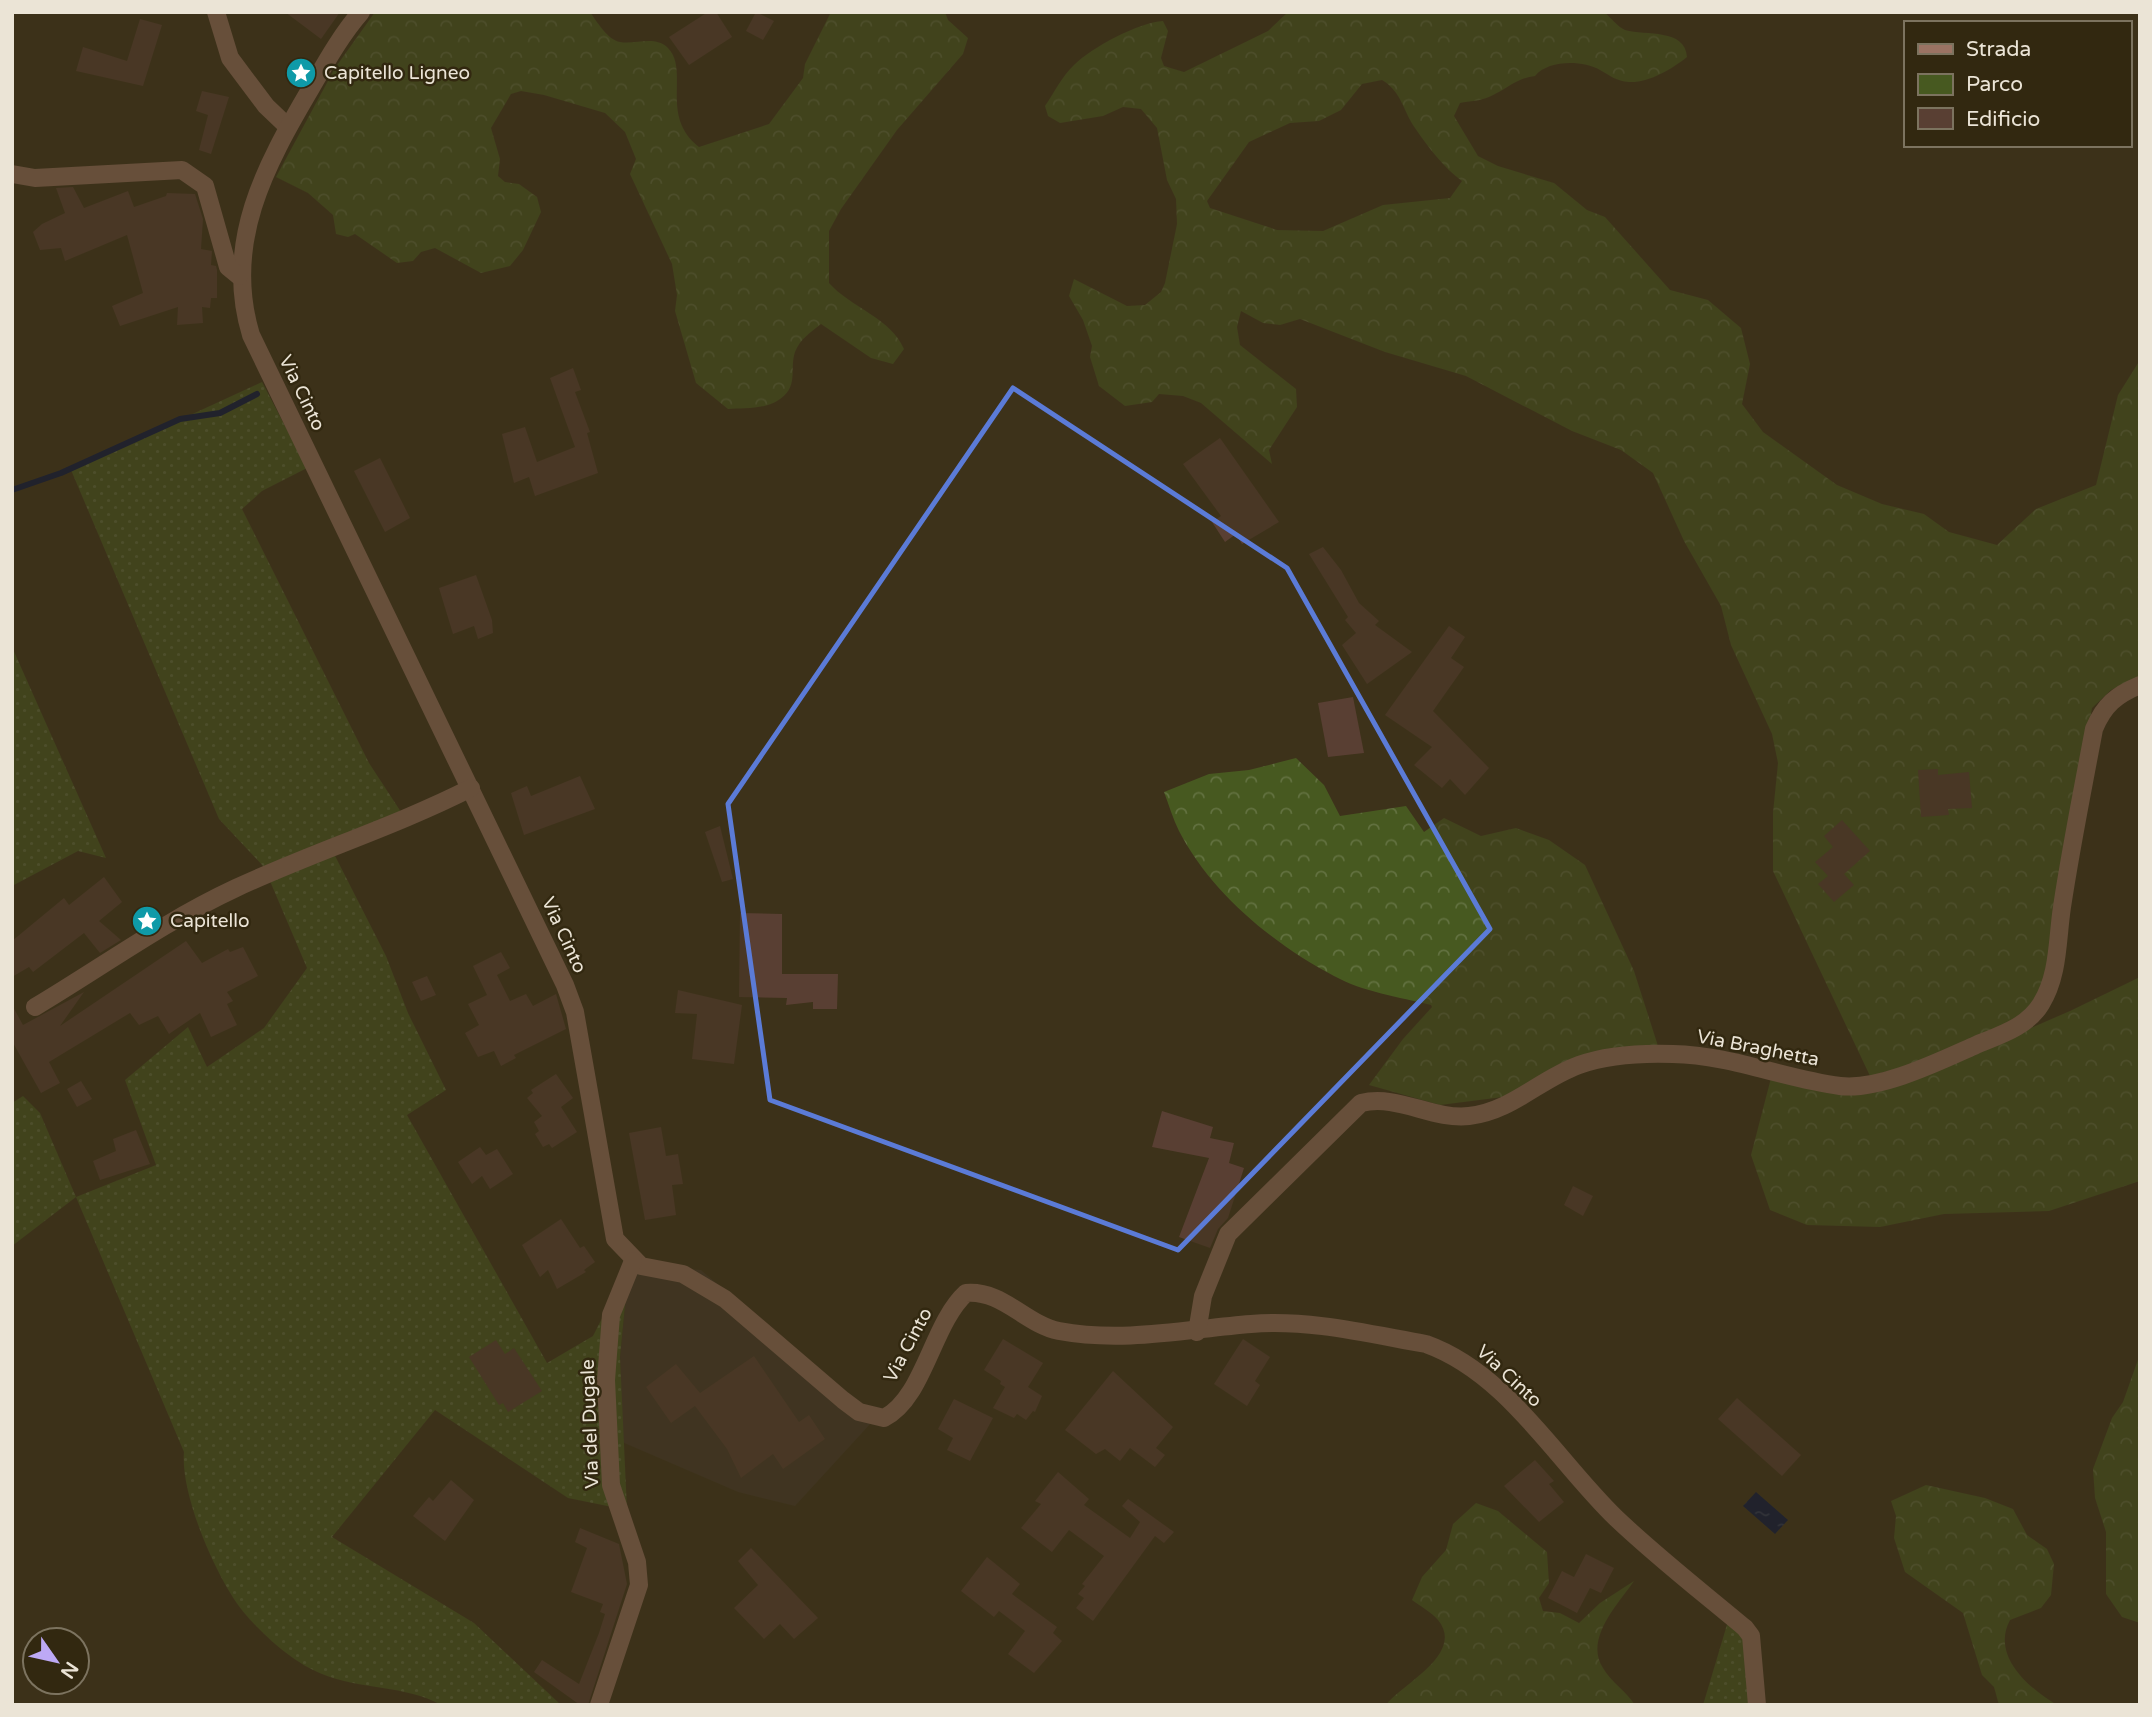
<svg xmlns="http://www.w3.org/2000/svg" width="2152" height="1717" font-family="'Varela Round',sans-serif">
  <defs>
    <pattern id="green-dots" width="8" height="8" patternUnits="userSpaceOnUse" patternTransform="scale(1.75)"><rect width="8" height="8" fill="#475920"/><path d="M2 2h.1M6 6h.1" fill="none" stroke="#627140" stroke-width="1.8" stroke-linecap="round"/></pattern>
    <pattern id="forest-crowns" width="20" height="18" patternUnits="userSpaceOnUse" patternTransform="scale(1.75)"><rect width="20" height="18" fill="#475920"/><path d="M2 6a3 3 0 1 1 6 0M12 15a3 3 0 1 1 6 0" fill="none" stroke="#627140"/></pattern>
    <pattern id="water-ripples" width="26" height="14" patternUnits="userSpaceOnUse" patternTransform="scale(1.75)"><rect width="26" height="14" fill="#014"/><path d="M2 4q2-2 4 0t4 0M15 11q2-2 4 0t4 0" fill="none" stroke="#25345e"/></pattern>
  </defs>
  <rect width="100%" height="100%" fill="#3d321a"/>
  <polygon fill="#45392a" points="629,1265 701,1270 852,1400 883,1410 795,1506 738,1492 622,1442 620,1357"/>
  <g fill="url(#green-dots)">
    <path d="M262 382 307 468 262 491 242 509 369 763 403 815 329 844 386 956 408 1013 446 1090 407 1115 547 1363 593 1336 629 1265 620 1357 627 1510 568 1498 435 1410 332 1537 474 1623 561 1705H441C406 1685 360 1690 322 1674 294 1663 266 1638 246 1615 218 1583 180 1495 184 1452L76 1197 12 1246V1103L23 1096 40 1113 76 1197 156 1165 125 1080 188 1027 207 1067 264 1028 307 968 264 867 219 819 71 470Z"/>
    <polygon points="12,647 106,858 78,851 12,886"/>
    <polygon points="1729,1618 1751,1640 1754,1705 1703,1705"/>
  </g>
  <g fill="url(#forest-crowns)" fill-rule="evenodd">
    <path d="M375 12H590C597 22 608 40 620 42 635 45 655 35 668 48 690 71 659 116 699 147L769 124 803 78 805 64 831 12H945L948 20 968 38 963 54 897 130 841 209 829 231V283C850 307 891 318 904 349L893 364 871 358 821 324C811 332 800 339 795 352 789 369 800 388 777 401 765 409 742 408 728 409L696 383 675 311 677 295 672 264 630 174 636 159 625 132 605 113 544 95 521 91 511 94 491 128 500 159 498 176 505 182 519 184 537 197 541 212 523 250 510 266 481 273 435 248 421 252 413 261 397 263 355 234 348 237 336 234 333 215 308 193 276 177 335 68Z"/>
    <path d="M1288 12H1604C1610 17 1618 27 1625 30 1646 36 1685 28 1687 57 1672 69 1649 83 1629 82 1616 81 1611 76 1600 70 1582 60 1548 60 1535 76 1516 78 1506 90 1489 97 1480 101 1470 101 1460 103L1454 116 1478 156 1498 166 1554 183 1587 210 1605 217 1670 290 1708 300 1741 328 1750 364 1742 404 1763 432 1837 485 1882 504 1924 514 1949 532 1997 545 2036 509 2096 485 2118 395 2140 360V677L2111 690 2092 708 2056 915 2048 1007 1947 1055 1870 1076 1773 871V813L1778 763 1772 734 1731 645 1721 606 1684 541 1653 473 1621 450 1572 431 1466 376 1385 352 1300 319 1280 325 1263 323 1241 311 1237 327 1240 345 1296 389 1297 407 1269 450 1272 464 1201 403 1183 396 1159 394 1152 402 1125 406 1099 386 1090 357 1092 346 1083 320 1069 296 1074 279 1127 306 1145 305 1161 292 1165 283 1177 224 1176 199 1167 180 1157 128 1141 109 1123 107 1103 116 1060 123 1048 116 1045 106C1054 93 1062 76 1074 65 1091 48 1139 22 1163 21L1168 31 1161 58 1164 66 1184 72 1268 31ZM1382 80C1402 92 1403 111 1415 128 1428 147 1444 168 1462 181L1450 198 1383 205 1323 231 1277 230 1210 208 1207 201 1249 142 1290 123 1319 121 1341 110 1362 84Z"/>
    <path d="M1296 758 1324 785 1340 816 1406 806 1424 832 1444 818 1481 836 1516 828 1549 840 1585 865 1634 971 1658 1046 1503 1097 1440 1105 1369 1085 1403 1039 1432 1007 1431 1005C1399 997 1363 992 1334 976 1273 944 1211 893 1179 831 1173 819 1169 805 1164 792L1209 774 1249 770Z"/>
    <polygon points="2140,977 2140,1181 2049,1211 1944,1214 1880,1227 1807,1225 1770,1210 1751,1155 1771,1078 1839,1092 1938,1068 2070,1011"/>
    <polygon points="2140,1354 2140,1623 2122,1617 2106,1594 2106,1532 2095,1498 2093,1469 2112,1418 2123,1402"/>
    <path d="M1926 1485 1985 1498 2013 1509 2027 1535 2047 1549 2054 1564 2051 1595 2041 1608 2010 1620C1991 1655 2028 1688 2057 1705H1999L1994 1687 1982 1675 1963 1613 1905 1572 1894 1538 1896 1516 1891 1501Z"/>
    <path d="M1476 1503 1498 1511 1547 1552 1549 1583 1539 1598 1543 1611 1560 1613 1579 1623 1600 1603 1634 1581C1618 1604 1584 1639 1603 1668 1611 1682 1626 1691 1635 1705H1386C1400 1685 1466 1654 1438 1620 1431 1612 1420 1606 1412 1600L1422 1577 1446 1550 1453 1524Z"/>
  </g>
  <polygon fill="url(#water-ripples)" points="1756,1492 1788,1520 1775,1534 1743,1506"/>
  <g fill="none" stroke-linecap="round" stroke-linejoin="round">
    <polyline stroke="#014" stroke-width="6" points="12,490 61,473 180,419 220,413 257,394"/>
  </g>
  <g fill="#593f33">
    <polygon points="285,12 340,12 321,39"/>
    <polygon points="708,12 716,12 732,37 689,65 669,37"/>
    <polygon points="756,12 774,21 763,40 746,31"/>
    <polygon points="140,19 162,25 143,86 76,71 83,47 127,61"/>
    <polygon points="202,91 229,97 211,154 199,150 208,115 196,111"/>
    <polygon points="73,187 84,208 128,191 134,207 166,196 167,193 195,194 203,219 201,249 212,251 211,265 216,266 217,270 217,298 211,298 210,308 202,307 203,323 177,325 178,307 120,326 112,306 143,293 127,235 65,261 61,248 40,250 33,232 42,224 65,213 56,188"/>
    <polygon points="573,368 581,390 575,392 590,432 587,433 598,473 535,496 529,477 514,483 502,434 525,427 537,462 575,447 550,378"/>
    <polygon points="1220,438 1279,522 1242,544 1236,534 1225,542 1212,522 1221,516 1183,464"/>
    <polygon points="380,458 410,518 385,532 354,471"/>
    <polygon points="1323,547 1341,570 1359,603 1379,621 1375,625 1412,652 1367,684 1342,645 1356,633 1345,620 1348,617 1309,554"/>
    <polygon points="476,575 492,620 493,633 478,639 474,626 453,634 439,588"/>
    <polygon points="1449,626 1465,637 1451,658 1464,667 1433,711 1489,768 1465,795 1450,779 1442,788 1414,765 1432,747 1385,715"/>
    <polygon points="1353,697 1364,753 1328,757 1318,703"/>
    <polygon points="1938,769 1938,775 1969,772 1972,808 1948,809 1949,815 1921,817 1918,770"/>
    <polygon points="580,776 595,809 524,835 511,793 527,786 531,796"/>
    <polygon points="1842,820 1870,851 1844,874 1854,885 1834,902 1818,884 1828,876 1815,862 1833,847 1824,836"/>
    <polygon points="720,826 733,879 722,882 705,832"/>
    <polygon points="104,877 122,902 99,921 121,940 100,953 84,933 33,972 29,967 12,977 12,941 64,898 69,905"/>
    <polygon points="740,913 782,914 782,974 838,974 837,1009 813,1009 813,1002 786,1005 787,998 739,997"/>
    <polygon points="186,941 202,963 228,949 230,952 243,947 258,976 227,992 233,1001 227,1004 237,1025 211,1037 200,1013 169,1034 158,1016 139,1025 130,1013 49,1062 60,1083 41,1093 12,1041 12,1005 23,1025 84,992 60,1026"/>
    <polygon points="501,952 510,968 497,975 510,1001 526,994 533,1006 556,994 566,1029 514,1055 516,1058 501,1066 494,1051 478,1057 465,1033 479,1025 468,1004 487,995 473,966"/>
    <polygon points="427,976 436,995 421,1001 412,982"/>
    <polygon points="678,990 742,1005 734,1064 692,1059 697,1014 675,1013"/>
    <polygon points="556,1074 573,1098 561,1107 577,1132 552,1148 549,1144 543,1147 535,1134 539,1131 534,1122 542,1116 527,1098 533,1093 531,1090"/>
    <polygon points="81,1081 92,1099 77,1107 67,1089"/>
    <polygon points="1162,1111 1213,1127 1210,1138 1234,1143 1229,1163 1244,1168 1228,1218 1218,1229 1210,1248 1179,1237 1209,1158 1152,1147"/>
    <polygon points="661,1127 666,1156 678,1154 683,1184 672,1185 676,1215 645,1220 629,1133"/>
    <polygon points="136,1130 150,1164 100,1180 93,1161 116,1151 113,1139"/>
    <polygon points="480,1147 486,1155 497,1149 513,1174 490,1189 482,1176 472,1184 458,1162"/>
    <polygon points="1573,1186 1593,1196 1583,1216 1564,1205"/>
    <polygon points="561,1219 580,1248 584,1246 595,1262 584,1270 586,1272 557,1289 548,1270 540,1277 522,1245"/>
    <polygon points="1003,1339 1043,1363 1028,1387 1042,1396 1035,1412 1033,1411 1026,1420 1017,1414 1014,1418 993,1408 1005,1387 1000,1384 1001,1381 984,1370"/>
    <polygon points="1243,1339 1270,1357 1255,1381 1260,1385 1247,1406 1214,1384"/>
    <polygon points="496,1340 505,1354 514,1348 542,1391 508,1412 503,1403 499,1405 469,1357"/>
    <polygon points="754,1356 799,1422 809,1415 825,1439 783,1469 773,1454 741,1478 727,1449 695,1406 671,1423 646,1387 676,1364 700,1393"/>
    <polygon points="1113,1371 1173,1427 1156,1448 1165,1455 1155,1467 1130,1448 1120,1461 1105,1449 1096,1454 1065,1430"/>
    <polygon points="1737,1398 1801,1455 1782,1476 1718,1419"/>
    <polygon points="954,1399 993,1418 970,1461 947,1450 953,1438 938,1429"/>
    <polygon points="1535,1460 1554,1481 1549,1484 1564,1502 1539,1522 1504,1486"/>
    <polygon points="1058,1472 1089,1499 1084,1505 1130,1538 1140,1522 1122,1506 1128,1499 1174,1532 1164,1543 1155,1536 1093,1621 1076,1608 1084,1598 1078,1594 1085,1586 1082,1584 1104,1556 1069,1530 1052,1552 1021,1528 1041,1504 1035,1501"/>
    <polygon points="451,1480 474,1500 445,1541 413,1516 429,1497 433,1501"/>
    <polygon points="580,1528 619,1544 627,1584 588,1705 580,1705 534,1672 542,1660 579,1684 599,1633 605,1614 600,1612 603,1604 571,1592 587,1548 575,1542"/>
    <polygon points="751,1548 818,1618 794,1639 780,1624 764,1639 734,1608 758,1585 738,1561"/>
    <polygon points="1586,1554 1614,1568 1601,1593 1590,1588 1577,1613 1548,1598 1562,1571 1574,1577"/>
    <polygon points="987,1557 1020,1584 1012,1594 1057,1627 1053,1633 1062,1641 1034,1673 1008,1654 1025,1631 999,1611 994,1617 961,1591"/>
  </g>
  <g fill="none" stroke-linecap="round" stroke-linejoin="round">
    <g stroke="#9b7363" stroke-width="18">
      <polyline points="216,12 230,58 266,106 288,127"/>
      <path d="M361 12C341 35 326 62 311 88 265 166 223 243 251 335L565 985 575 1012 615 1239 641 1266 683 1274 725 1299 843 1400 859 1412 884 1418C924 1398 932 1324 966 1293 1003 1290 1025 1324 1059 1331 1124 1343 1187 1329 1251 1324 1309 1319 1369 1334 1426 1344 1507 1373 1556 1460 1616 1518 1657 1557 1702 1592 1745 1628L1751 1636 1757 1705"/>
      <polyline points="12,174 35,178 182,170 205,186 228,267 239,276"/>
      <path d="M35 1007C102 967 165 921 236 888 313 852 394 827 471 788"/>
      <path d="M1197 1332 1203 1296 1228 1234 1361 1103C1398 1094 1432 1120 1469 1116 1512 1111 1540 1079 1579 1065 1607 1055 1644 1053 1673 1054 1731 1055 1784 1079 1840 1086 1879 1091 1940 1061 1976 1045 2000 1035 2027 1027 2041 1004 2059 975 2057 940 2062 907 2071 847 2083 788 2094 729 2104 705 2116 695 2140 685"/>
      <polyline points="599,1705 639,1585 637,1562 611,1485 606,1380 611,1315 633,1261"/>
    </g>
  </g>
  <path d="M0 0H2152V1717H0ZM1013 388 1287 568 1490 929 1178 1250 770 1100 728 804Z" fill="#3d321a" fill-opacity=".55" fill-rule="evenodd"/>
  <path fill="none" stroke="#5b7bd7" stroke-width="5" stroke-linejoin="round" d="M1013 388 1287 568 1490 929 1178 1250 770 1100 728 804Z"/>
  <defs>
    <g id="sight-disc" transform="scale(1.575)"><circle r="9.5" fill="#0f9aa8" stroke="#322810"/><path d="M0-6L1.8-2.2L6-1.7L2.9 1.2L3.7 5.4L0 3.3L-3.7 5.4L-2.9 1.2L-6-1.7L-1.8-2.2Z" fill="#fff"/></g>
  </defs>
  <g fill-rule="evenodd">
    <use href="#sight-disc" x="301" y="73"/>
    <use href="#sight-disc" x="147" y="921"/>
  </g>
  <g text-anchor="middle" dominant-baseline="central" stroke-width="5" stroke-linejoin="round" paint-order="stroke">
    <g font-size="19" fill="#ebe4d6" stroke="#322810" text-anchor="start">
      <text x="324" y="73">Capitello Ligneo</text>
      <text x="170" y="921">Capitello</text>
    </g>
    <g font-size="19" fill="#ebe4d6" stroke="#322810">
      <text transform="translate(302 393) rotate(64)">Via Cinto</text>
      <text transform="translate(564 935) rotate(65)">Via Cinto</text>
      <text transform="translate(1758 1048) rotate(11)">Via Braghetta</text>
      <text transform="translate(908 1345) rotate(-62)">Via Cinto</text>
      <text transform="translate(1509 1376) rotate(43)">Via Cinto</text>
      <text transform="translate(590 1424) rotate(-92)">Via del Dugale</text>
    </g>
  </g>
  <rect width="2152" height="1717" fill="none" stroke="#ebe4d6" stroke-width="28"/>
  <rect x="1904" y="21" width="228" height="126" fill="#322810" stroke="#7c735f" stroke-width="2"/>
  <rect x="1918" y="44" width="35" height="10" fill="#9b7363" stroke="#7c735f" stroke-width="2"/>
  <text x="1966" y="56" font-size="21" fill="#ebe4d6">Strada</text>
  <rect x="1918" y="74" width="35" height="21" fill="#475920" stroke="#7c735f" stroke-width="2"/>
  <text x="1966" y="91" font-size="21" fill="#ebe4d6">Parco</text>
  <rect x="1918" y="108" width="35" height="21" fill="#593f33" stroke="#7c735f" stroke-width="2"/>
  <text x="1966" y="126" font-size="21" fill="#ebe4d6">Edificio</text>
  <g transform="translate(56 1661) rotate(124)"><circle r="33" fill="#322810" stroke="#7c735f" stroke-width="2"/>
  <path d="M0-5L12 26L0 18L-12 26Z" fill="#bda9f5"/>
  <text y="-10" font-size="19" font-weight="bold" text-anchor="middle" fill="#ebe4d6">N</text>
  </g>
</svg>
